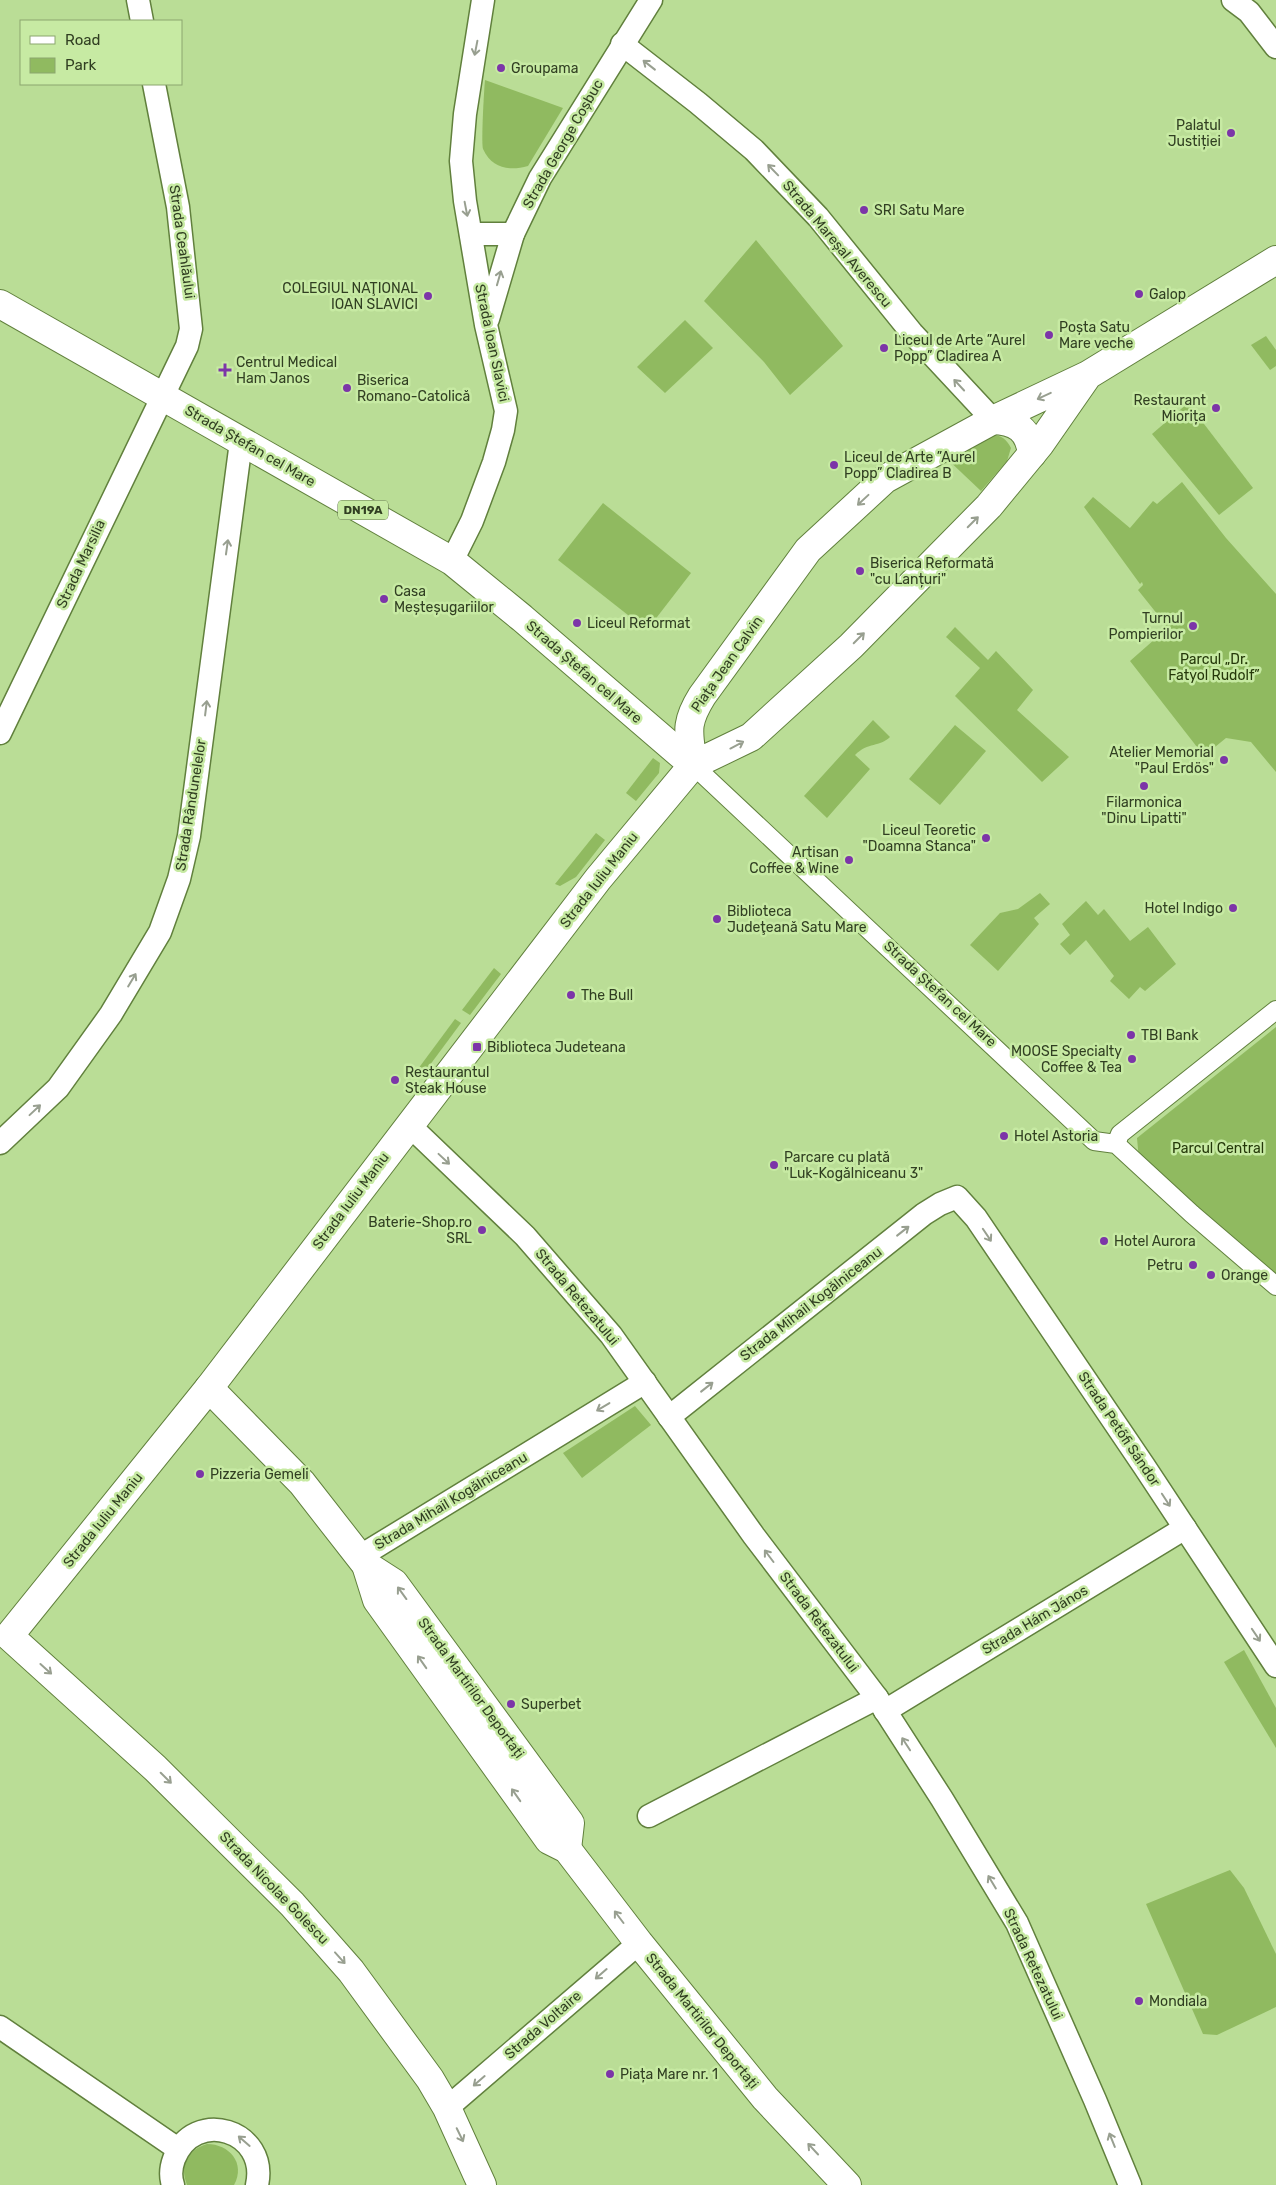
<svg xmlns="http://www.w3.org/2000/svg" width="1276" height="2185" font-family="Rubik,sans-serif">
  <rect width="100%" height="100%" fill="#badd96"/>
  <g fill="#90ba60">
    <path d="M485 80 563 108 528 166C510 171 492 169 483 149 481 143 484 90 485 80Z"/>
    <polygon points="756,240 843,346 790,395 764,362 704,301"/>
    <polygon points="685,320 713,348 665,393 637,367"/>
    <polygon points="1266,336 1276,350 1276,366 1270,370 1251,345"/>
    <polygon points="1188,403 1253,488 1219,515 1152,434"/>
    <path d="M991 435C1002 435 1006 439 1011 448L1007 461 981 491 944 456Z"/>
    <polygon points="1182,482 1226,538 1276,594 1276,772 1251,742 1226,738 1204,756 1130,661 1155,639 1166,625 1138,590 1143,585 1142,582 1140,584 1084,507 1093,497 1130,528 1153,501 1157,504"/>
    <polygon points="603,503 691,573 647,630 558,560"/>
    <polygon points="955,627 988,660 996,651 1033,690 1017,710 1069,757 1042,782 955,696 980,668 946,637"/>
    <path d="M873 720 890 737C880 747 868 742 855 755L870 769 827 818 804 796Z"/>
    <polygon points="955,725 986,751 940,805 909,779"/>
    <polygon points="653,758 660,763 659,773 636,801 626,793"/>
    <polygon points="596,833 605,840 576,877 560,886 555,884"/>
    <polygon points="1040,893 1050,904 1034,918 1039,924 998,971 970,945 1000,913 1018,909"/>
    <polygon points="1086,901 1098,915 1104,909 1130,941 1148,927 1176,964 1145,991 1140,987 1129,999 1110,981 1114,976 1086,940 1070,955 1060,944 1070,935 1062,924"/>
    <polygon points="494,968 501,974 470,1015 462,1010"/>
    <polygon points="455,1019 461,1023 421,1077 415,1073"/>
    <polygon points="1276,1027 1276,1274 1139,1160 1137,1138"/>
    <polygon points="635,1406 651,1425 582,1478 563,1453"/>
    <polygon points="1244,1650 1276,1708 1276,1748 1224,1662"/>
    <polygon points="1230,1870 1244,1888 1276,1954 1276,2007 1217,2035 1203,2034 1146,1904"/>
    <path d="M207 2144C229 2144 246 2163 234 2185H187C179 2165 187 2150 207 2144Z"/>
  </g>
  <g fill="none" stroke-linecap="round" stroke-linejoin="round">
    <g stroke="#61803d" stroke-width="20">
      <g id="pedestrian">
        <polyline points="693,765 1094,1141 1116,1144 1192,1214 1276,1286"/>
        <polyline points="1116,1144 1120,1134 1276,1010"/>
      </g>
    </g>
    <g stroke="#61803d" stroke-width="25">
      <g id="minor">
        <polyline points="138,0 142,21"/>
        <polyline points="1233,0 1249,12 1276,47"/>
        <polyline points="622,44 698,103 754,150 818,217 912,333 993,420"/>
        <polyline points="471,234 513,234"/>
        <polyline points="488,319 513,234 540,178 651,0"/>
        <polyline points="452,561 472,521 494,462 503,430 506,411 486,325 465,201 461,161 465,114 483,0"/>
        <polyline points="0,733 187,346 191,329 178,207 154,84"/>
        <polyline points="409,1125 525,1236 611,1335 754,1536 877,1698 942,1799 1017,1923 1095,2100 1130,2185"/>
        <polyline points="0,1143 58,1088 111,1014 160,932 179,879 189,836 241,442"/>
        <polyline points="669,1417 924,1214 940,1204 957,1197 976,1218 1144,1466 1276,1666"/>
        <polyline points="359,1557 645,1382"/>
        <polyline points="885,1711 1185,1528"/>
        <polyline points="649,1816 877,1698"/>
        <polyline points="0,2027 178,2149"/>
        <polyline points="447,2108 639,1943"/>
        <path d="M173 2185C170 2176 171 2167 174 2159 194 2107 269 2130 257 2185"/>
      </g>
    </g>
    <g stroke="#61803d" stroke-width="30">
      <g id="tertiary">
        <path d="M1088 375 1040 444 989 506 851 646 751 737 693 765C689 733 684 725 702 696L808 550 885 479 993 420 1088 375 1276 260"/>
        <path d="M993 420C1017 421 1029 430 1032 454"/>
      </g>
    </g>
    <g stroke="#61803d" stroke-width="30">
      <g id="primary">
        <polyline points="0,304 452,561 522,618 693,765 598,879 209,1388 9,1636 155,1768 292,1904 351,1971 430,2079 447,2108 482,2185"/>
        <polyline points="209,1388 302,1483 366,1565 377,1600 549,1840 567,1849 639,1943 765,2098 847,2185"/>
        <polyline points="366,1565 394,1583 570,1823 567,1849"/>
      </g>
    </g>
    <use href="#pedestrian" stroke="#fff" stroke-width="18"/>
    <use href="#minor" stroke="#fff" stroke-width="22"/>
    <use href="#tertiary" stroke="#fff" stroke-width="28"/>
    <use href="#primary" stroke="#fff" stroke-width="28"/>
  </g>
  <defs><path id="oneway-shaft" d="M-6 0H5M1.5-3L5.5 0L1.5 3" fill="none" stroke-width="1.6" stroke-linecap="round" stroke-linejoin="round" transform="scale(1.25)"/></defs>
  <g stroke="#989f90">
    <use href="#oneway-shaft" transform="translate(476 48) rotate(101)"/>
    <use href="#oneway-shaft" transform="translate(649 65) rotate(-142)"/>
    <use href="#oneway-shaft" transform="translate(773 170) rotate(-134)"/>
    <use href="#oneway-shaft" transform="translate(466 209) rotate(79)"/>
    <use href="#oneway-shaft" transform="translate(499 278) rotate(-74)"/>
    <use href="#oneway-shaft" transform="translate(959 385) rotate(-133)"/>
    <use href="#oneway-shaft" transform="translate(1044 396) rotate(155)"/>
    <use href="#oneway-shaft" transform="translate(863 500) rotate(137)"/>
    <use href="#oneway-shaft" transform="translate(973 522) rotate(-45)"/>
    <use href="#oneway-shaft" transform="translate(227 547) rotate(-82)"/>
    <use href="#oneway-shaft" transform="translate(859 638) rotate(-45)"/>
    <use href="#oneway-shaft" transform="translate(206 708) rotate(-83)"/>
    <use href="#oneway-shaft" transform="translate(737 745) rotate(-28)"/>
    <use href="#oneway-shaft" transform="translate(132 980) rotate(-59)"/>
    <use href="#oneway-shaft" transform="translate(35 1110) rotate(-43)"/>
    <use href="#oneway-shaft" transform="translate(444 1159) rotate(43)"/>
    <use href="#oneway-shaft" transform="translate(903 1231) rotate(-38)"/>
    <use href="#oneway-shaft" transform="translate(987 1235) rotate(56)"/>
    <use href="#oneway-shaft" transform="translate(707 1387) rotate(-38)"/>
    <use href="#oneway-shaft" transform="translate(603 1407) rotate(149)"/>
    <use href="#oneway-shaft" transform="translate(1166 1500) rotate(57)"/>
    <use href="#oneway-shaft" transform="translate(769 1556) rotate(-127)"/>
    <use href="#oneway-shaft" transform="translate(402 1593) rotate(-126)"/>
    <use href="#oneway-shaft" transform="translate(1256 1635) rotate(56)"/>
    <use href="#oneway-shaft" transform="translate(422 1662) rotate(-125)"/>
    <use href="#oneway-shaft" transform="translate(46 1669) rotate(42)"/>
    <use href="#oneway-shaft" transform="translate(906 1744) rotate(-123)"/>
    <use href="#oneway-shaft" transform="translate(166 1778) rotate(45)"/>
    <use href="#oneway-shaft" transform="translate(516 1795) rotate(-125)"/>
    <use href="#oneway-shaft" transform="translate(992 1882) rotate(-121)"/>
    <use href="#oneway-shaft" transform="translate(619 1917) rotate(-127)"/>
    <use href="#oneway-shaft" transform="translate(340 1958) rotate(48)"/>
    <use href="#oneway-shaft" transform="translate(601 1974) rotate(139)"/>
    <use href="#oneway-shaft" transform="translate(479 2081) rotate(139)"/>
    <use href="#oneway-shaft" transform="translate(460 2135) rotate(64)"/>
    <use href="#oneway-shaft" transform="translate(1112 2140) rotate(-112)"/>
    <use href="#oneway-shaft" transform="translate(244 2141) rotate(-139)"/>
    <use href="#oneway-shaft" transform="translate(813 2149) rotate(-133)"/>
  </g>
  <g fill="#7c35a8" stroke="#c7eaa3" stroke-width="2">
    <circle cx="501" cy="68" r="5"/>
    <circle cx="1231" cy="133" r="5"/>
    <circle cx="864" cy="210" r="5"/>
    <circle cx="1139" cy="294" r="5"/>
    <circle cx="428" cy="296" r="5"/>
    <circle cx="1049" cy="335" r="5"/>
    <circle cx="884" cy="348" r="5"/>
    <path d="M222.5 362.5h5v5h5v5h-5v5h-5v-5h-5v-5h5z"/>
    <circle cx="347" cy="388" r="5"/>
    <circle cx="1216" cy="408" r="5"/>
    <circle cx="834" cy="465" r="5"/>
    <circle cx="860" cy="571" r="5"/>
    <circle cx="384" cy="599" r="5"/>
    <circle cx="577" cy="623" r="5"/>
    <circle cx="1193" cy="626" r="5"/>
    <circle cx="1224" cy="760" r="5"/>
    <circle cx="1144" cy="786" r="5"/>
    <circle cx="986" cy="838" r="5"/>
    <circle cx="849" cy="860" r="5"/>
    <circle cx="1233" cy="908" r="5"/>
    <circle cx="717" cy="919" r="5"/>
    <circle cx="571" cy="995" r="5"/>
    <circle cx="1131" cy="1035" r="5"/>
    <rect x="472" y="1042" width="10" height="10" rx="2.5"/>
    <circle cx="1132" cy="1059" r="5"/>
    <circle cx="395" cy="1080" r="5"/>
    <circle cx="1004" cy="1136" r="5"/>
    <circle cx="774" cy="1165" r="5"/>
    <circle cx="482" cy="1230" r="5"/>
    <circle cx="1104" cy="1241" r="5"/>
    <circle cx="1193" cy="1265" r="5"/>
    <circle cx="1211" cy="1275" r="5"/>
    <circle cx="200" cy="1474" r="5"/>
    <circle cx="511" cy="1704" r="5"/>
    <circle cx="1139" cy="2001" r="5"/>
    <circle cx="610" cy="2074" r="5"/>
  </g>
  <g text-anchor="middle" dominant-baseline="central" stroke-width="5" stroke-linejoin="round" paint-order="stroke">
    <rect fill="#c7eaa3" stroke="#5e7249" stroke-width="1" x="338" y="500.5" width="50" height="19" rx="4"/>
    <g font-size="12" font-weight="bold" fill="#313f22">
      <text x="363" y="510">DN19A</text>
    </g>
    <g font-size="14" fill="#313f22" stroke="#c7eaa3" text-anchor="start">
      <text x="511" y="68">Groupama</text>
      <text x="1221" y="125" text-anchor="end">Palatul<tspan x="1221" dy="16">Justiției</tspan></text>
      <text x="874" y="210">SRI Satu Mare</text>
      <text x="418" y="288" text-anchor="end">COLEGIUL NAŢIONAL<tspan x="418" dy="16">IOAN SLAVICI</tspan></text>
      <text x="1149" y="294">Galop</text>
      <text x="1059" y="327">Poșta Satu<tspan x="1059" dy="16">Mare veche</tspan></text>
      <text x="894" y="340">Liceul de Arte ”Aurel<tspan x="894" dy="16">Popp” Cladirea A</tspan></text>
      <text x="236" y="362">Centrul Medical<tspan x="236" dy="16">Ham Janos</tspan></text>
      <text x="357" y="380">Biserica<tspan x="357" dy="16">Romano-Catolică</tspan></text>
      <text x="1206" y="400" text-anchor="end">Restaurant<tspan x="1206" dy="16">Miorița</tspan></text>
      <text x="844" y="457">Liceul de Arte ”Aurel<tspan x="844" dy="16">Popp” Cladirea B</tspan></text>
      <text x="870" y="563">Biserica Reformată<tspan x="870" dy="16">"cu Lanțuri"</tspan></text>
      <text x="394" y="591">Casa<tspan x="394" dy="16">Meșteșugariilor</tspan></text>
      <text x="1183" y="618" text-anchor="end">Turnul<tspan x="1183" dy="16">Pompierilor</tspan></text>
      <text x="587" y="623">Liceul Reformat</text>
      <text x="1214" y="752" text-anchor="end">Atelier Memorial<tspan x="1214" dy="16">"Paul Erdös"</tspan></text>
      <text x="1144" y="802" text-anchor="middle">Filarmonica<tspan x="1144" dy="16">"Dinu Lipatti"</tspan></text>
      <text x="976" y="830" text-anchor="end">Liceul Teoretic<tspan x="976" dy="16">"Doamna Stanca"</tspan></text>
      <text x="839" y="852" text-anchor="end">Artisan<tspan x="839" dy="16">Coffee &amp; Wine</tspan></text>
      <text x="1223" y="908" text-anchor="end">Hotel Indigo</text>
      <text x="727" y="911">Biblioteca<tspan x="727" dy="16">Judeţeană Satu Mare</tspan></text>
      <text x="581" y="995">The Bull</text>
      <text x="1141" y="1035">TBI Bank</text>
      <text x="487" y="1047">Biblioteca Judeteana</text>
      <text x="1122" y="1051" text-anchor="end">MOOSE Specialty<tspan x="1122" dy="16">Coffee &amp; Tea</tspan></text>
      <text x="405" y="1072">Restaurantul<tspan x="405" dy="16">Steak House</tspan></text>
      <text x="1014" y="1136">Hotel Astoria</text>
      <text x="784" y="1157">Parcare cu plată<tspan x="784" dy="16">"Luk-Kogălniceanu 3"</tspan></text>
      <text x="472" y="1222" text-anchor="end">Baterie-Shop.ro<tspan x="472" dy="16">SRL</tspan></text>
      <text x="1114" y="1241">Hotel Aurora</text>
      <text x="1183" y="1265" text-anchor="end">Petru</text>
      <text x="1221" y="1275">Orange</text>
      <text x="210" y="1474">Pizzeria Gemeli</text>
      <text x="521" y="1704">Superbet</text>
      <text x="1149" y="2001">Mondiala</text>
      <text x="620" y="2074">Piața Mare nr. 1</text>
    </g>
    <g font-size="14" fill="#313f22" stroke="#c7eaa3">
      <text transform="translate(563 144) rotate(-60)">Strada George Coșbuc</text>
      <text transform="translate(182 242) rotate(82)">Strada Ceahlăului</text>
      <text transform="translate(837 244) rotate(50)">Strada Mareșal Averescu</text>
      <text transform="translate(492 343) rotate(78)">Strada Ioan Slavici</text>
      <text transform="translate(250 446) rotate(30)">Strada Ștefan cel Mare</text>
      <text transform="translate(81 564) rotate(-65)">Strada Marsilia</text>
      <text transform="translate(727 664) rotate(-55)">Piața Jean Calvin</text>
      <text transform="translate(584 672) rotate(41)">Strada Ștefan cel Mare</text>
      <text transform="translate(191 805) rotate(-81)">Strada Rândunelelor</text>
      <text transform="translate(599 880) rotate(-52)">Strada Iuliu Maniu</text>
      <text transform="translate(940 994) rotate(43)">Strada Ștefan cel Mare</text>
      <text transform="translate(351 1201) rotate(-53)">Strada Iuliu Maniu</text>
      <text transform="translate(577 1297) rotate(50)">Strada Retezatului</text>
      <text transform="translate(811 1304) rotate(-38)">Strada Mihail Kogălniceanu</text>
      <text transform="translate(1119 1429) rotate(56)">Strada Petőfi Sándor</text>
      <text transform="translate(451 1501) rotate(-31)">Strada Mihail Kogălniceanu</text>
      <text transform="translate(103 1520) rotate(-51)">Strada Iuliu Maniu</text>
      <text transform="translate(1035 1620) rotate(-31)">Strada Hám János</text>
      <text transform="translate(819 1622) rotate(53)">Strada Retezatului</text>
      <text transform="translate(471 1688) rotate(54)">Strada Martirilor Deportați</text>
      <text transform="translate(274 1888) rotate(46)">Strada Nicolae Golescu</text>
      <text transform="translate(1033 1964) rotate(65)">Strada Retezatului</text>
      <text transform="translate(702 2021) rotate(51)">Strada Martirilor Deportați</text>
      <text transform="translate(543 2025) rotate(-41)">Strada Voltaire</text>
    </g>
    <g font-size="14" fill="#25380a" stroke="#c7eaa3">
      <text x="1214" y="659">Parcul „Dr.<tspan x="1214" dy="16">Fatyol Rudolf”</tspan></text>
      <text x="1218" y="1148">Parcul Central</text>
    </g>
  </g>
  <rect x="20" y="20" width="162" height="65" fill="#c7eaa3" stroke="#8ba66f"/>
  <rect x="30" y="36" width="25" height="8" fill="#ffffff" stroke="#8ba66f"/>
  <text x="65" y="45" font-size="15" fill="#313f22">Road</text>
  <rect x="30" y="58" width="25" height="15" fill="#90ba60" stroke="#8ba66f"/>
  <text x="65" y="70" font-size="15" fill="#313f22">Park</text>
</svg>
